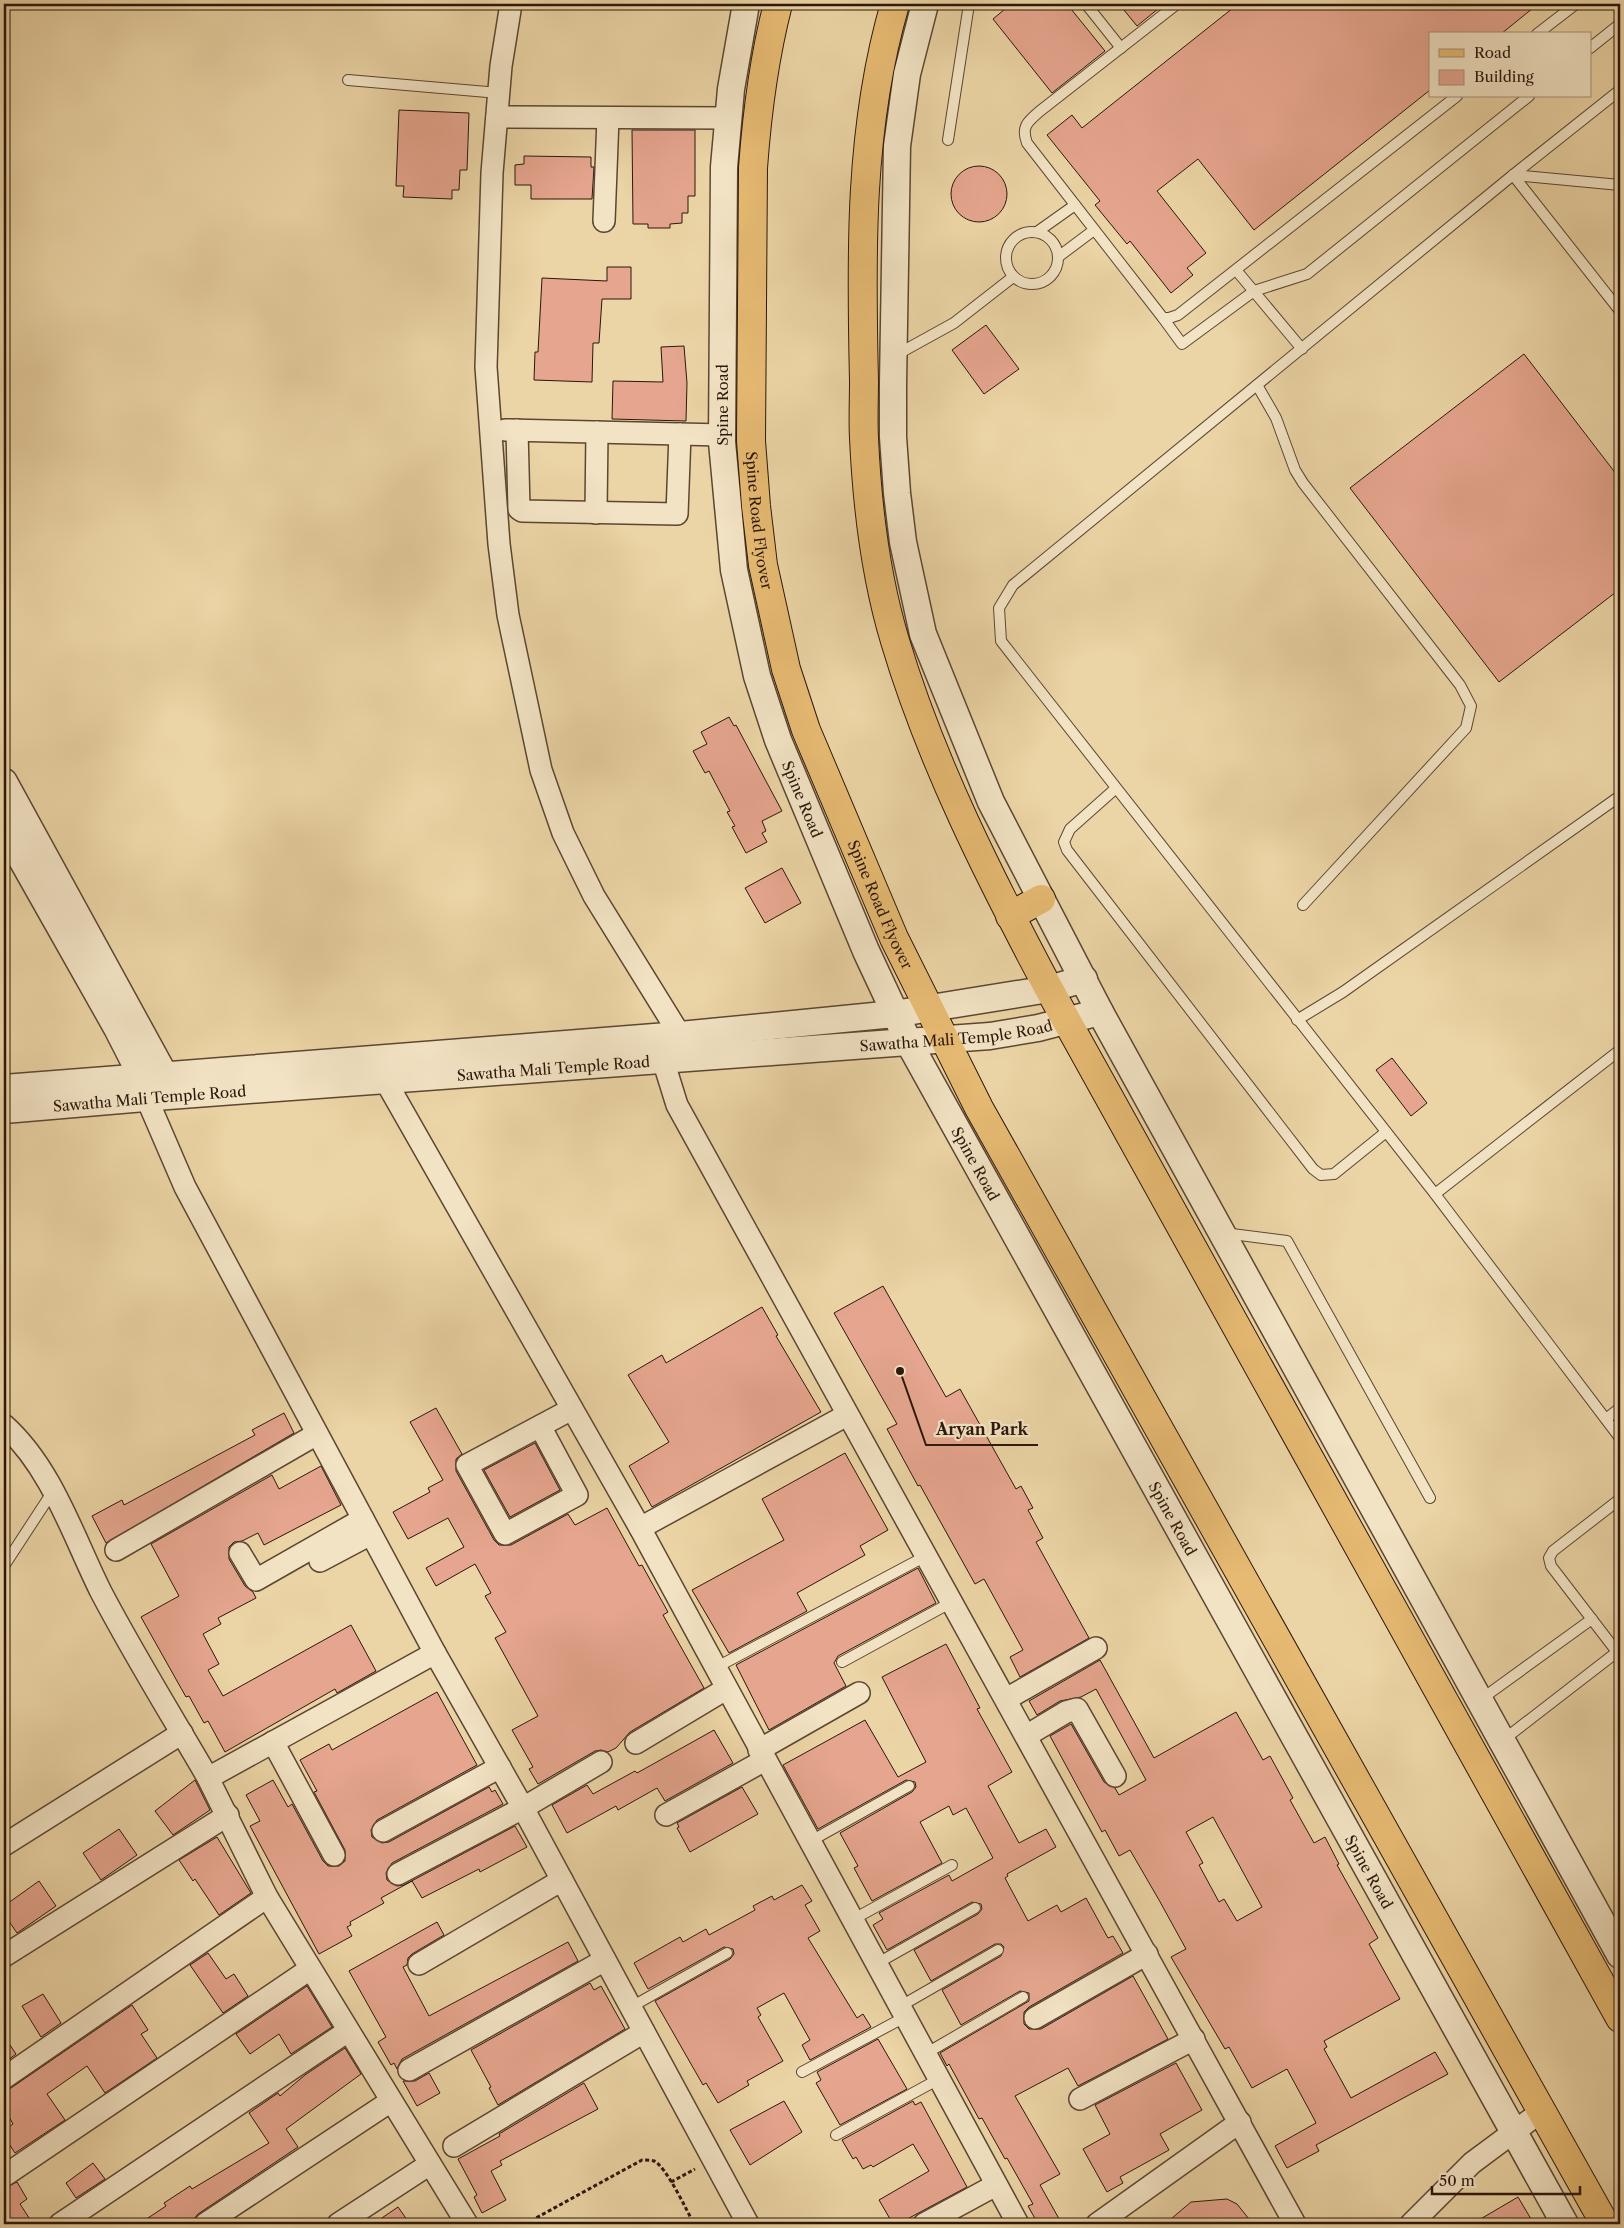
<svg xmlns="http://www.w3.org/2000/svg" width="1624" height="2228" font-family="'Libre Caslon Text',serif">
  <rect width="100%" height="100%" fill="#ebd4a5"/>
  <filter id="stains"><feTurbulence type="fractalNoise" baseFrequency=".004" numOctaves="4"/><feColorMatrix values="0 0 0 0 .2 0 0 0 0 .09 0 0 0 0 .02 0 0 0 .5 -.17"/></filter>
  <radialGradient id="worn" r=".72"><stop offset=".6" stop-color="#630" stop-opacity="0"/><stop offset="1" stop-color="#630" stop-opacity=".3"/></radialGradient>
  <g fill="#e5a58e" stroke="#2c170b" fill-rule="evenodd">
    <polygon points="1011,4 1067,4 1105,51 1052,93 993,19"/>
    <polygon points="1119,4 1164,4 1137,26"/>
    <polygon points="1238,4 1538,4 1501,34 1430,34 1430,90 1254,230 1198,159 1157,191 1206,253 1187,268 1193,275 1171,293 1130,241 1127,244 1095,205 1100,201 1047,135 1072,115 1082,128"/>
    <polygon points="399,110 469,113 467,170 460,170 459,190 452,190 452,199 403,197 404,186 396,186"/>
    <polygon points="632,130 695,130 695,196 688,196 688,213 682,213 682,223 670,224 670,228 648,228 648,224 633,224"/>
    <polygon points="524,156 591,157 591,167 594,167 592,199 531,199 531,185 515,185 515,165 524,164"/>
    <circle cx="979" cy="194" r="28"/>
    <polygon points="607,267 631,267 631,299 602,299 599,343 593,343 592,382 534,380 535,352 538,352 542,278 607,281"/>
    <polygon points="986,325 1019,369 984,394 952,350"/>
    <polygon points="684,346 687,383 686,421 612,419 613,381 663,382 661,347"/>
    <polygon points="1524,354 1620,479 1620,589 1499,682 1350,488"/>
    <polygon points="729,717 734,726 736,725 782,811 762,821 766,831 762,833 767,842 746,853 732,827 735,826 727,812 730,811 709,771 705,773 693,751 707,744 701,732"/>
    <polygon points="782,868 801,903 765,923 745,888"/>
    <polygon points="1392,1058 1427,1103 1411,1116 1376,1070"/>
    <polygon points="883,1286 946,1397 960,1389 1016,1489 1021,1486 1033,1508 1028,1510 1043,1538 1036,1542 1089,1638 1020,1677 1010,1657 1023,1650 984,1579 975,1584 920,1485 918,1486 887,1429 897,1424 834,1313"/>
    <polygon points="762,1307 778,1335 776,1336 821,1412 652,1507 629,1466 669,1442 628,1375 662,1355 666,1363"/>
    <polygon points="436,1408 462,1454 456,1459 456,1471 494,1540 499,1545 511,1545 568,1514 575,1525 607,1508 639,1566 642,1565 668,1612 663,1615 704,1688 630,1732 616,1748 608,1752 601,1750 595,1751 538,1784 529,1769 533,1767 512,1730 538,1716 495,1638 506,1632 485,1596 491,1593 475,1564 436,1586 426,1568 464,1547 448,1518 408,1539 393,1512 430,1492 428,1488 443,1480 410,1422"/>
    <polygon points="284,1413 294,1433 106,1543 92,1516 122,1500 124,1505 255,1435 252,1430"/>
    <polygon points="535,1443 560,1490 510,1517 484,1470"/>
    <polygon points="845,1453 888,1530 860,1546 865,1555 797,1593 807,1611 729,1653 692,1590 784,1540 762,1499"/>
    <polygon points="321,1466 341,1505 264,1545 258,1533 242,1541 234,1542 229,1547 229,1559 245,1586 253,1592 256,1598 218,1618 221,1624 203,1634 219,1664 208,1670 223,1696 351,1625 376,1671 337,1693 335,1689 225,1752 208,1721 204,1723 189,1696 186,1697 141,1617 179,1596 151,1544 272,1475 279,1489"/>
    <polygon points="918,1568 936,1603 838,1656 834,1663 846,1686 769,1730 736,1665"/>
    <polygon points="946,1644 980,1708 977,1709 1012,1772 988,1786 1019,1843 1046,1829 1056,1847 1007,1874 1008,1876 1005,1878 1028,1921 1057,1905 1061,1912 1086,1898 1108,1938 1113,1936 1123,1953 1029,2007 1024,2012 1024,2024 1029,2029 1041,2029 1133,1976 1168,2039 1078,2086 1068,2068 1015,2096 1060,2174 1040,2185 1062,2224 1038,2224 1028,2206 1033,2204 1007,2158 1005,2159 982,2118 979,2119 949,2064 947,2066 940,2053 1029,2001 1029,1993 1020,1991 961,2025 942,1990 1001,1956 1004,1947 1001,1944 995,1944 931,1981 914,1950 978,1914 982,1909 981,1904 972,1902 887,1950 873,1925 883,1919 879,1913 949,1875 952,1881 993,1858 966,1808 953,1815 949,1806 920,1822 942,1863 872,1901 854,1868 858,1866 840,1833 912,1792 916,1787 915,1782 906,1780 818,1829 783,1765 865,1720 898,1777 926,1762 882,1677"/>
    <path d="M1100 1660 1154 1758 1236 1712 1263 1760 1270 1756 1293 1798 1290 1800 1314 1843 1325 1837 1339 1864 1337 1865 1378 1938 1369 1944 1400 1999 1324 2041 1327 2047 1324 2049 1351 2098 1435 2052 1448 2074 1316 2145 1319 2151 1287 2168 1275 2146 1316 2123 1313 2117 1287 2069 1252 2088 1229 2047 1225 2049 1171 1957 1186 1949 1159 1900 1130 1850 1119 1856 1105 1830 1102 1832 1050 1736 1071 1724 1104 1782 1115 1788 1119 1795 1146 1780 1096 1689 1081 1697 1060 1701 1037 1715 1029 1701ZM1213 1817 1262 1907 1237 1921 1224 1899 1219 1902 1199 1865 1203 1863 1186 1832Z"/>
    <polygon points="437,1692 477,1765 377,1820 371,1830 372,1837 382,1843 389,1842 489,1787 492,1792 495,1790 503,1804 392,1863 386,1873 387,1880 397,1886 404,1885 515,1826 527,1847 480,1872 479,1869 422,1898 412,1881 381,1898 384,1903 350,1922 351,1925 347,1927 352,1936 319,1954 250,1826 260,1821 246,1795 273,1780 288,1807 292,1804 323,1861 328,1866 339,1866 345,1861 345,1850 314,1792 317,1791 300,1760 329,1744 332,1750"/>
    <polygon points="714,1730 733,1763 665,1801 657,1788 618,1810 616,1806 567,1833 552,1805 587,1785 593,1794 635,1771 637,1773"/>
    <polygon points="195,1780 210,1810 173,1835 155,1811"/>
    <polygon points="742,1787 758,1814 690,1852 677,1828 679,1827 677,1823"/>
    <polygon points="119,1829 137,1855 101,1880 83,1853"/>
    <polygon points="217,1837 251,1893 219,1915 195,1879 193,1881 179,1860"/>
    <polygon points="39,1881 56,1906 17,1933 4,1914 4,1906"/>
    <polygon points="802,1885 812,1901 805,1905 820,1931 808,1938 857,2018 863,2014 871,2027 810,2060 802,2045 810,2040 784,1993 757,2008 761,2015 758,2017 783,2061 747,2081 749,2085 718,2103 706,2083 703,2085 655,2001 730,1959 734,1954 733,1949 724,1947 648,1989 634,1963 680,1937 683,1942 706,1929 709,1935 755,1910 753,1906 772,1896 774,1900"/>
    <polygon points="437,1922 444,1935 412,1954 408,1958 407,1965 403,1967 429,2016 568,1942 578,1961 420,2049 402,2059 397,2069 394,2063 391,2065 378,2042 386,2037 349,1971"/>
    <polygon points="208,1953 226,1979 234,1974 248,1996 223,2013 190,1965"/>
    <polygon points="590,1983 594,1990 601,1986 625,2029 498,2105 489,2088 491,2087 471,2050"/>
    <polygon points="307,1986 332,2027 291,2054 279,2034 250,2054 236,2034"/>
    <polygon points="43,1994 61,2023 41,2037 22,2006"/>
    <polygon points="132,2005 148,2030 141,2034 157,2058 105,2093 87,2066 47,2094 65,2120 15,2153 4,2136 4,2130 13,2124 4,2108 4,2090 11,2088"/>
    <polygon points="4,2036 16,2054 4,2063"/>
    <polygon points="878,2039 907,2089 840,2125 816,2083 821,2080 817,2072"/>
    <polygon points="345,2048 361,2074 286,2129 298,2147 198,2214 190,2224 139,2224 166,2206 164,2203 190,2186 192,2189 269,2143 249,2113 278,2093 280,2096 305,2075"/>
    <polygon points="1176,2063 1202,2110 1160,2134 1169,2150 1120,2177 1123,2183 1107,2192 1083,2149 1110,2134 1095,2105"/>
    <polygon points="429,2073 440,2093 417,2106 403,2081 415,2081"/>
    <polygon points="584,2083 598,2109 500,2161 502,2165 491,2171 506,2200 482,2213 474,2197 477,2195 458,2159 500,2136 499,2134"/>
    <polygon points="784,2101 802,2132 750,2165 730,2130"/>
    <polygon points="913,2101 915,2105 921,2102 967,2187 898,2224 893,2224 879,2200 929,2171 913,2144 873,2167 871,2165 863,2169 856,2157 853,2159 842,2140"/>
    <polygon points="93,2163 105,2179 76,2198 66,2183"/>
    <polygon points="17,2182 27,2199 20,2204 33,2224 4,2224 4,2188"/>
    <polygon points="1518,2197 1534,2224 1472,2224"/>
    <polygon points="1227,2199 1237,2204 1253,2224 1165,2224 1191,2202"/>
    <polygon points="398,2207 410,2224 373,2224"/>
  </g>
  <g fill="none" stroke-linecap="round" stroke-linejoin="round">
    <g stroke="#5c4632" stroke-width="12">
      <g id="service">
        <polyline points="1086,4 1121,48"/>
        <path d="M1177 4 1040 111C1027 122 1021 127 1027 143L1163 318H1169L1178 315 1457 96"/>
        <polyline points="1537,34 1576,4"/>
        <polyline points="1590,48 1620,24"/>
        <polyline points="348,80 499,93"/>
        <polyline points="948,140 969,4"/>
        <polyline points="1513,175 1620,311"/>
        <polyline points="1513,175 1620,185"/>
        <circle cx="1032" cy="258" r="26"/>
        <polyline points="1037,232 1075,205"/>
        <polyline points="1058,257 1094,230"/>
        <polyline points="1236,270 1302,349"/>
        <polyline points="1163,318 1182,344 1254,291 1307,274 1529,96"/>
        <polyline points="896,355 954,323 1013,277"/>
        <polyline points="1257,385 1276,418 1295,470 1303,483 1460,685 1471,706 1466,728 1303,905"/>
        <polyline points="1115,789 1070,829 1064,842 1067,850 1313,1169 1321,1175 1334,1174 1386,1132"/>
        <polyline points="1297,1020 1343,992 1620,796"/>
        <polyline points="1620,1050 1435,1194 1620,1438"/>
        <polyline points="1435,1194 1001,641 999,608 1013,585 1513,175 1620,90"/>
        <polyline points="1224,1233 1287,1241 1430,1498"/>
        <polyline points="1606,1419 1620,1408"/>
        <polyline points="1620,1499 1553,1551 1549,1558 1551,1566 1617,1652 1620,1649"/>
        <polyline points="4,1566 53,1491"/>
        <polyline points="842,1662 952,1602"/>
        <polyline points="715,1668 926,1556"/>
        <polyline points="1480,1700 1592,1619"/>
        <polyline points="1502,1741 1617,1652"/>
        <polyline points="809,1842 909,1786"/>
        <polyline points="852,1920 952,1865"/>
        <polyline points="876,1964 975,1908"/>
        <polyline points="631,2007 727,1953"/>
        <polyline points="899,2007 998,1950"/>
        <polyline points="925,2054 1023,1997"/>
        <polyline points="802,2072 905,2017"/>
        <polyline points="836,2135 939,2079"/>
      </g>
    </g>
    <g stroke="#5c4632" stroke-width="24">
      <g id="minor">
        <polyline points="511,4 501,66 492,173 486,367 499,544 508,615 541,770 563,833 594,896 680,1035"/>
        <polyline points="497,117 727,118"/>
        <polyline points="604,221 608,118"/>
        <polyline points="505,430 722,435"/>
        <polyline points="517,430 519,509 522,511 677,514 680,434"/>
        <polyline points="596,513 597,432"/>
        <polyline points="663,1060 677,1105 1295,2224"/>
        <polyline points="385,1080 640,1528 1018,2224"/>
        <polyline points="147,1099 185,1187 435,1653 523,1808 748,2224"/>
        <path d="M4 1425C52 1468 73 1536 101 1592 134 1655 172 1716 208 1778"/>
        <path d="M540 1426 577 1495 505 1534 467 1465C502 1446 537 1428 572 1409"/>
        <polyline points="640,1528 847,1415"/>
        <polyline points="116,1550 317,1434"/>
        <polyline points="240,1553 256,1580 363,1519"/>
        <polyline points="320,1561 371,1534"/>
        <polyline points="435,1653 208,1778 267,1897 467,2224"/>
        <polyline points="1006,1699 1096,1648"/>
        <polyline points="1026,1736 1066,1712 1077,1709 1115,1776"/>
        <polyline points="273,1742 334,1855"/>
        <polyline points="636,1743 726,1689"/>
        <polyline points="759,1750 859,1693"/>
        <polyline points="666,1815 765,1760"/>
        <polyline points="383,1831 500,1767"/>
        <polyline points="4,1845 182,1733"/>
        <polyline points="398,1874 523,1808 601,1762"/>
        <polyline points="4,1956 228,1815"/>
        <polyline points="419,1964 562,1880"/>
        <polyline points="1035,2018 1147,1954"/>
        <polyline points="409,2070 605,1960"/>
        <polyline points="4,2078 267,1897"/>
        <polyline points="1080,2099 1194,2039"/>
        <polyline points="454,2146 644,2032"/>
        <polyline points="4,2176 310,1969"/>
        <polyline points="60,2224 348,2031"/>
        <polyline points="205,2224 391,2101"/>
        <polyline points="338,2224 430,2164"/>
        <polyline points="924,2224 996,2185"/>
        <polyline points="1097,2224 1240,2122"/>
        <polyline points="1411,2224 1472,2163 1542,2111"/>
      </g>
    </g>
    <g stroke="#5c4632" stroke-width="29">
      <g id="tertiary">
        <path id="s1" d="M746 4 731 89 724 167 722 442 734 570 757 676 778 740 866 951 909 1043 1565 2224"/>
        <polyline points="925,4 907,74 897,146 893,384 893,437 897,493 903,542 923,634 991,802 1100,1012 1620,1955"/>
        <polyline points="4,782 165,1076 167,1090"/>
        <polyline points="4,828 117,1028 142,1077 146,1093"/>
        <polyline points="4,1088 680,1035 894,1014 1049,989 1084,979"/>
        <path id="s2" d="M4 1110 168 1096 990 1036 1038 1028 1100 1012"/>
      </g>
    </g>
    <g stroke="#2c170b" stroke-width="30">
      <g id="primary">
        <path id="s3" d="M778 4C764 58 757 113 753 168L751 441 756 506 763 565 786 669 806 730 894 938 979 1108 1605 2224"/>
        <path d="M895 4C859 127 861 255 864 381 864 400 863 419 864 438 867 504 876 578 895 641 931 762 990 878 1049 989L1620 2018"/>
        <polyline points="1010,916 1041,899"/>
      </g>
    </g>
    <g stroke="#2c170b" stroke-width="3" stroke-dasharray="4 2.5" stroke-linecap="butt">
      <polyline points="671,2182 695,2169"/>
      <path d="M525 2224 642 2160C646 2160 651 2160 654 2161 666 2166 687 2211 694 2224"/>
    </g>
    <use href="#service" stroke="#f2e3c4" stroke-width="10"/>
    <use href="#minor" stroke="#f2e3c4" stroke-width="21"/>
    <use href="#tertiary" stroke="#f2e3c4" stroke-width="26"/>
    <use href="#primary" stroke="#e6ba72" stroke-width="28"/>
  </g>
  <g text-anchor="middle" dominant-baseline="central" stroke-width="4.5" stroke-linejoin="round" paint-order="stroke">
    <g font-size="15" fill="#2c170b" stroke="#f2e3c4">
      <text transform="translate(722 405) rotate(-90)">Spine Road</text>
      <text stroke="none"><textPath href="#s3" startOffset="519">Spine Road Flyover</textPath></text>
      <text stroke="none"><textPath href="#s1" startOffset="808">Spine Road</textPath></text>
      <text stroke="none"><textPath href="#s3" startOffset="924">Spine Road Flyover</textPath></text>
      <text stroke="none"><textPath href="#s2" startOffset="955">Sawatha Mali Temple Road</textPath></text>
      <text stroke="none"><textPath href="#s2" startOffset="551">Sawatha Mali Temple Road</textPath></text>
      <text stroke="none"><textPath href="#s2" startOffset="146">Sawatha Mali Temple Road</textPath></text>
      <text stroke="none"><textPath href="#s1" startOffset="1212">Spine Road</textPath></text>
      <text stroke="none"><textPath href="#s1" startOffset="1618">Spine Road</textPath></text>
      <text stroke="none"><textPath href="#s1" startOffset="2022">Spine Road</textPath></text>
    </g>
  </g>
  <path fill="none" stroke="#2c170b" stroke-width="2" d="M900 1371L926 1445H1038"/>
  <circle fill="#2c170b" stroke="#f2e3c4" stroke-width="2" cx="900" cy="1371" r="5"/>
  <g font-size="16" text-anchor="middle" font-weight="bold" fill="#2c170b" stroke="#f2e3c4" stroke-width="4.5" stroke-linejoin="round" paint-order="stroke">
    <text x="982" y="1435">Aryan Park</text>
  </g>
  <rect width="1624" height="2228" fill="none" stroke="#ebd4a5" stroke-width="20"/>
  <rect x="5" y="5" width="1614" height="2218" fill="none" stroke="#2c170b" stroke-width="2.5"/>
  <rect x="10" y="10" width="1604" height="2208" fill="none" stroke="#2c170b"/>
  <rect x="1429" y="32" width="162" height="65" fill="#f2e3c4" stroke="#a3917a"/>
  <rect x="1439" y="49" width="25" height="8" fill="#e6ba72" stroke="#a3917a"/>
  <text x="1474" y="58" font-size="15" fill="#2c170b">Road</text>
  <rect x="1439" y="70" width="25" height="15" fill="#e5a58e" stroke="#a3917a"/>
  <text x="1474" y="82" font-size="15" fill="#2c170b">Building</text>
  <path d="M1432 2186v8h148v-8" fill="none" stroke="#2c170b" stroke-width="2.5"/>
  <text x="1439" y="2186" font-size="15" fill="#2c170b" stroke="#f2e3c4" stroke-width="4" paint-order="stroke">50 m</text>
  <rect width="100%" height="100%" filter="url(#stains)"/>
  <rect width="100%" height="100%" fill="url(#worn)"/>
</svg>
